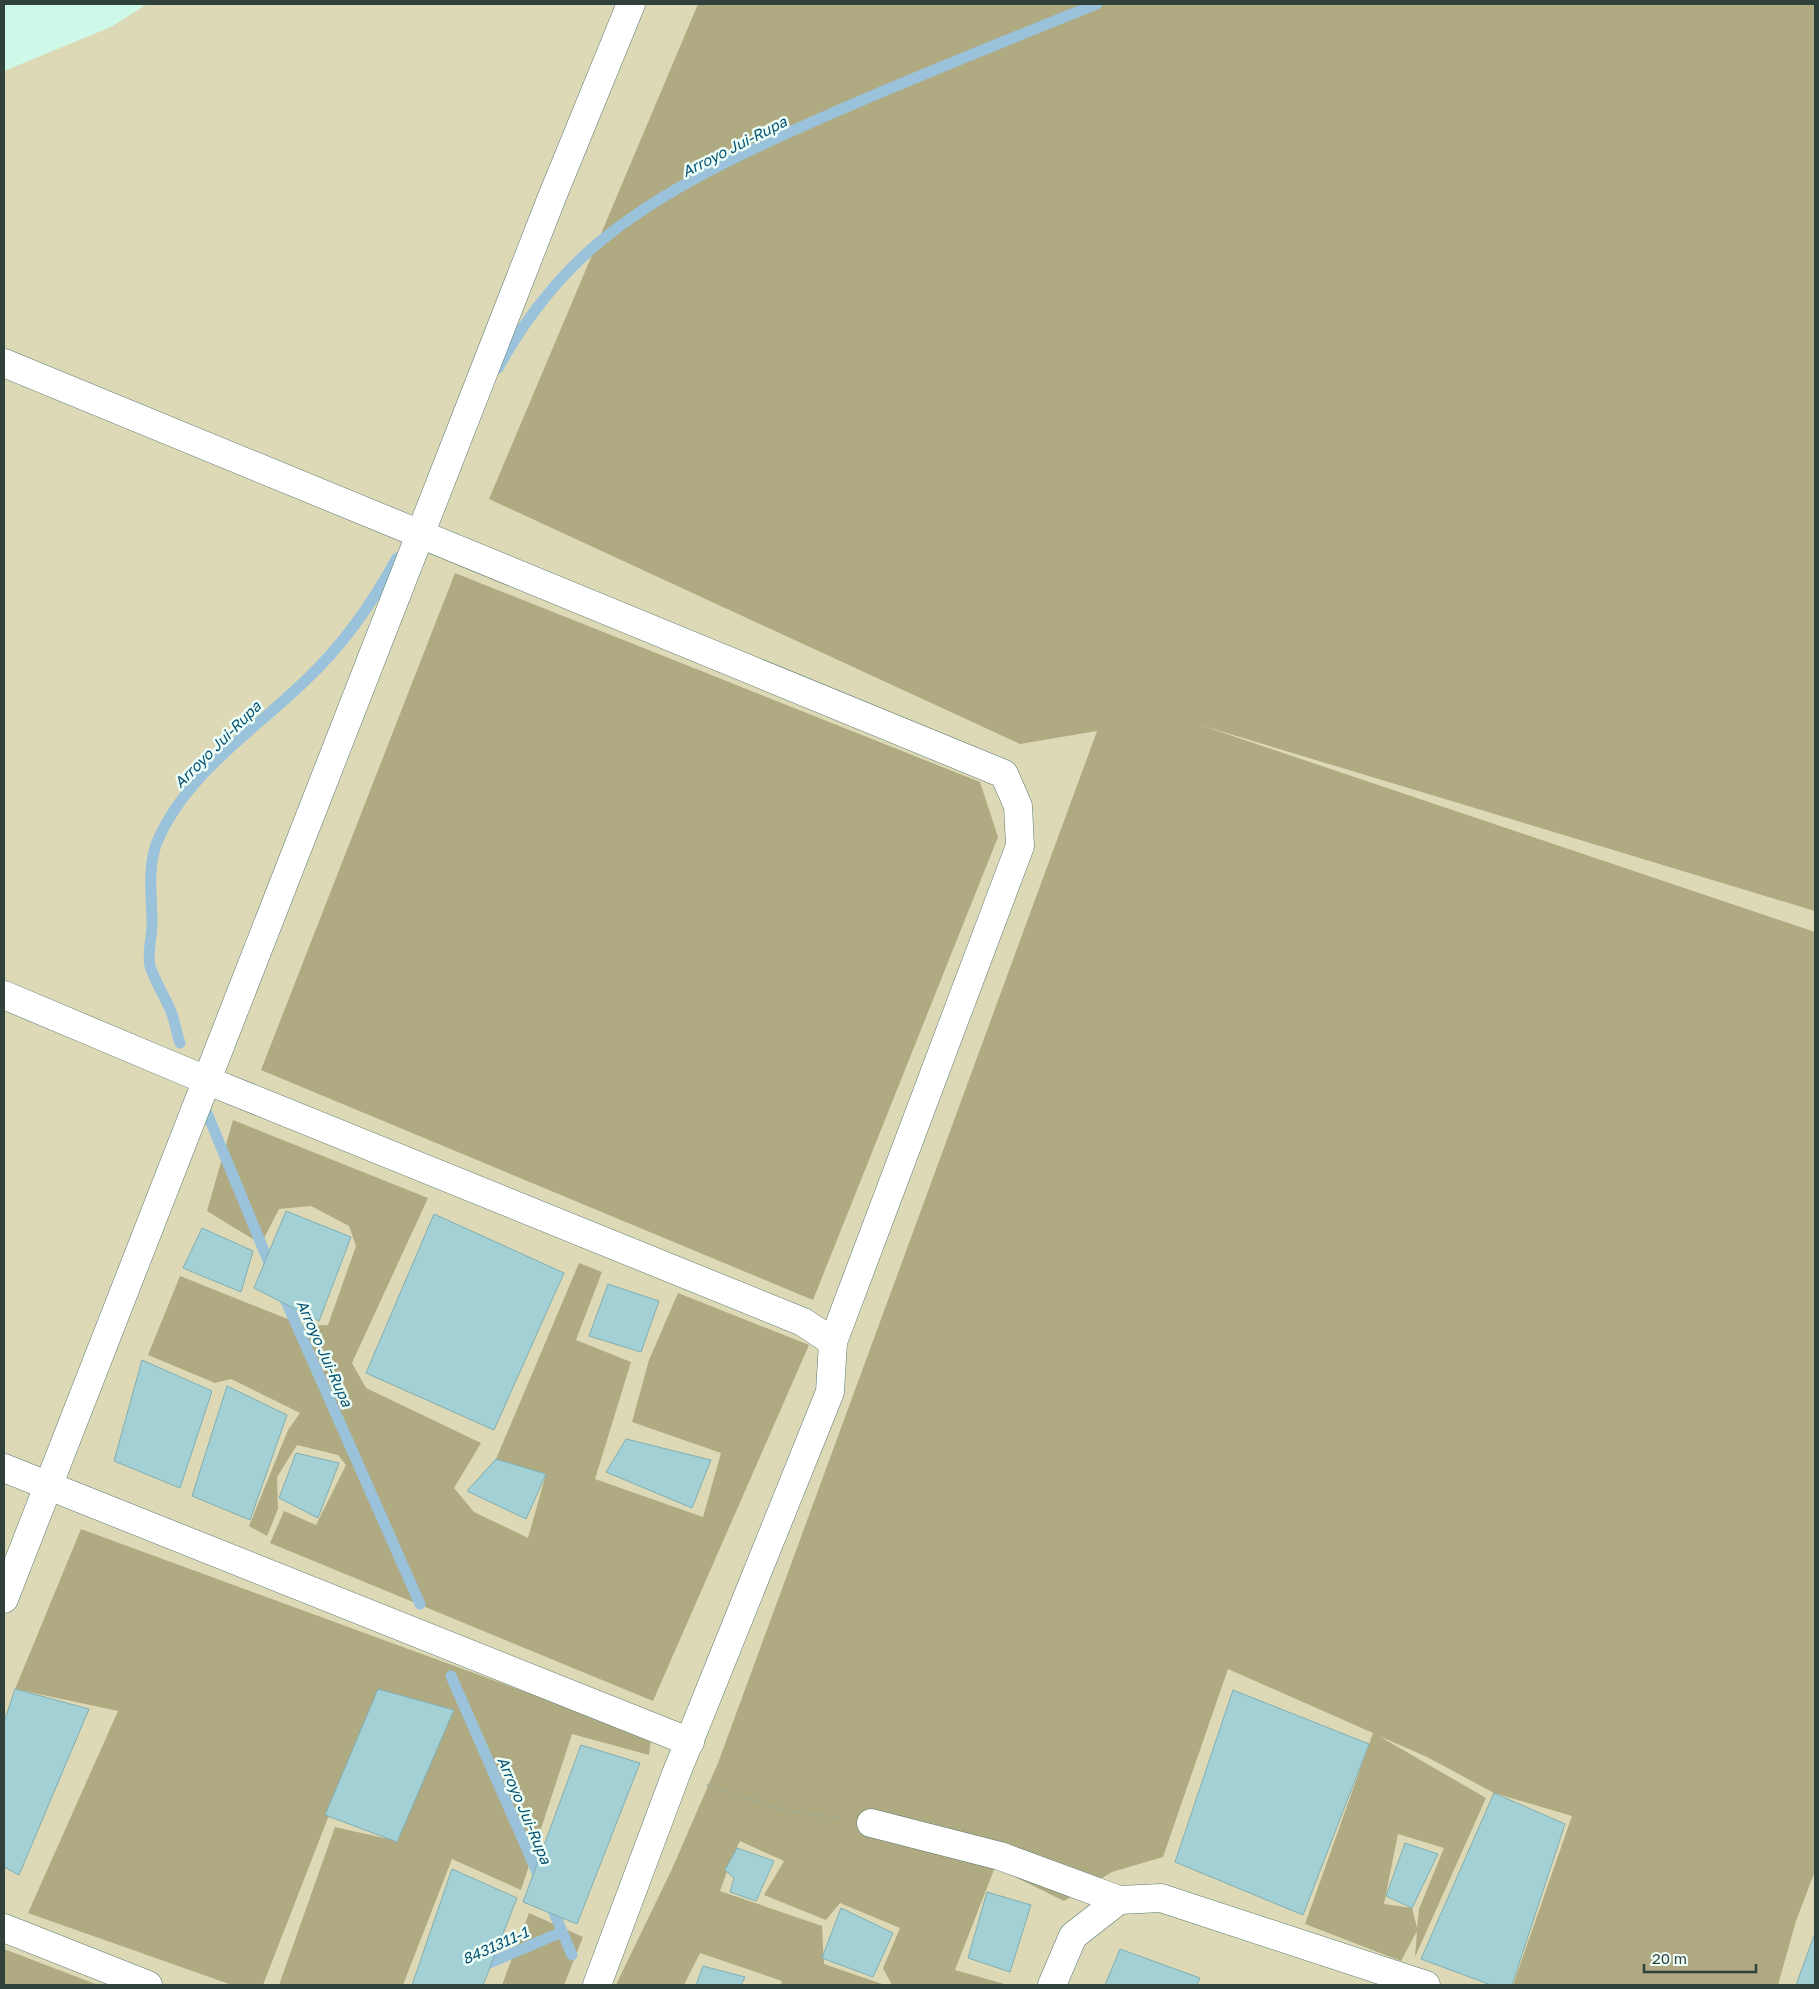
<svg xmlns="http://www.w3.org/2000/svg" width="1819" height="1989" font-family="'Golos Text',sans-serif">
  <rect width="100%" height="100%" fill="#cef8e7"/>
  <polygon fill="#ddd9b7" points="147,4 1355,4 1815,225 1815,1985 4,1985 4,71 111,27"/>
  <g fill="#afaa82" fill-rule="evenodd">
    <path d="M698 4H1815V911L1200 725 1815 932V1871L1796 1921 1778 1985H1513L1572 1816 1494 1793 1427 1757 1379 1736 1486 1798 1415 1957 1417 1931 1401 1961 1305 1924 1373 1733 1228 1669 1163 1857 1112 1872 1064 1901 995 1867 955 1970 1008 1985H892L883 1968 900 1928 840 1903 826 1920 764 1895 784 1861 740 1841 732 1858 720 1891 822 1926 824 1964 885 1985H781L782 1981 700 1953 684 1985H616L672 1869 718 1763 1097 731 1020 744 489 499ZM1398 1834 1444 1848 1419 1909 1417 1928 1412 1908 1384 1904Z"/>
    <polygon points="455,573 980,782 998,837 813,1300 261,1070"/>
    <polygon points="233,1120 428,1198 352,1363 366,1388 481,1443 454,1488 474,1512 528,1538 546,1474 496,1459 579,1263 602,1272 576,1340 631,1362 595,1479 703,1517 721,1453 632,1422 649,1360 678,1293 809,1345 653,1701 270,1543 284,1511 316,1525 346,1465 338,1455 297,1445 277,1477 278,1509 267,1536 249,1526 288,1430 300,1413 231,1379 215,1383 148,1355 180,1276 305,1326 328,1325 356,1246 349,1226 311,1206 279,1209 261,1244 207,1211"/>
    <polygon points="81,1529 651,1738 649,1755 572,1734 521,1890 452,1859 403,1985 279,1985 335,1827 397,1841 453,1710 378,1689 263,1985 232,1985 28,1913 118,1711 15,1689"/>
    <polygon points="529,1913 583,1937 564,1985 502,1985"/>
    <polygon points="4,1949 98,1985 4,1985"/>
  </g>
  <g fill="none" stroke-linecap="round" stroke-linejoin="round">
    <g stroke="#9ac2db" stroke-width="11">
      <path d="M498 368C524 321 556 279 597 244 664 188 748 150 828 115 917 76 1007 40 1097 4"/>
      <path d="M180 1043C177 1034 175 1023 172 1014 166 998 155 982 150 966 147 954 152 937 152 924 152 897 147 868 157 842 186 773 255 730 307 679 343 645 373 602 397 558"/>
      <polyline points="207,1113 272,1270"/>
      <polyline points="282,1292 420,1604"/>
      <polyline points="451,1676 541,1881"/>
      <polyline points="550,1903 572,1955"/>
      <polyline points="480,1967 562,1932"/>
    </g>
  </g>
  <g fill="#a2d0d4" stroke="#80aeb2">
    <polygon points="286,1211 351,1237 319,1321 254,1288"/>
    <polygon points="434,1214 564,1273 494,1430 366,1373"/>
    <polygon points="202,1228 253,1251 241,1292 183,1268"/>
    <polygon points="608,1284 659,1301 641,1352 589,1336"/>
    <polygon points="142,1360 212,1391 180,1488 114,1461"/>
    <polygon points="227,1386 287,1415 250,1520 192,1496"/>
    <polygon points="626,1439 711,1460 692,1508 606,1472"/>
    <polygon points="296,1453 339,1463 318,1518 279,1498"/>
    <polygon points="496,1459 546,1474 526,1519 467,1491"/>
    <polygon points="15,1689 89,1709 19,1875 4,1867 4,1722"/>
    <polygon points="378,1689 454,1710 397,1842 325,1815"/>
    <polygon points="1233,1690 1369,1744 1303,1915 1175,1862"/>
    <polygon points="581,1745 640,1763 577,1924 523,1902"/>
    <polygon points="1494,1793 1565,1824 1512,1985 1491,1985 1421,1959"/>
    <polygon points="1405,1843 1438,1854 1412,1908 1386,1896"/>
    <polygon points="737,1848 774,1861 756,1901 730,1892 734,1878 725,1870"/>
    <polygon points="452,1869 517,1898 483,1985 412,1985"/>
    <polygon points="987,1892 1031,1905 1010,1972 968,1958"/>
    <polygon points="841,1908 893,1933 873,1977 822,1958"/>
    <polygon points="1815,1933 1815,1985 1796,1985"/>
    <polygon points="1120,1949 1200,1978 1197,1985 1105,1985"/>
    <polygon points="703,1966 745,1977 741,1985 696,1985"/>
  </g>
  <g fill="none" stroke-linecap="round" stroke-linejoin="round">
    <g stroke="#557c6d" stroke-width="29">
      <g id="street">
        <polyline points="4,363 1004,774 1018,806 1020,846 833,1342 830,1392 676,1774 597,1985"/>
        <polyline points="4,995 206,1080 803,1322 833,1342"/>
        <polyline points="4,1468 690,1742"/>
        <polyline points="4,1599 552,197 631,4"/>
        <polyline points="871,1823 1000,1856 1119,1900 1161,1898 1426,1985"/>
        <polyline points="4,1928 148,1985"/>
        <polyline points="1052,1985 1073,1936 1119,1900"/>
      </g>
    </g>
    <polyline stroke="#93b3a6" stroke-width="3" stroke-dasharray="1 4" stroke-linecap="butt" points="707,1785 789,1811 838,1818"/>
    <use href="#street" stroke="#fff" stroke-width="28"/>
  </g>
  <g text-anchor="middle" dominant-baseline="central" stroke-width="5" stroke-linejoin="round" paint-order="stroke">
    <g font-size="15" font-style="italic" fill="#075173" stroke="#eefff8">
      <text transform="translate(734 146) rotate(-27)">Arroyo Jui-Rupa</text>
      <text transform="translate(217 744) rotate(-45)">Arroyo Jui-Rupa</text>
      <text transform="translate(325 1353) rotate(66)">Arroyo Jui-Rupa</text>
      <text transform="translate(525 1810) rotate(67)">Arroyo Jui-Rupa</text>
      <text transform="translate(495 1945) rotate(-24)">8431311-1</text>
    </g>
  </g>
  <rect width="1819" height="1989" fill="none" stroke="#30403a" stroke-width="10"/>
  <path d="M1644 1964v8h112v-8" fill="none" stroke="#30403a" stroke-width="2.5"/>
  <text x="1652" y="1964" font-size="15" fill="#30403a" stroke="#eefff8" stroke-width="4" paint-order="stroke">20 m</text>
</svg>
